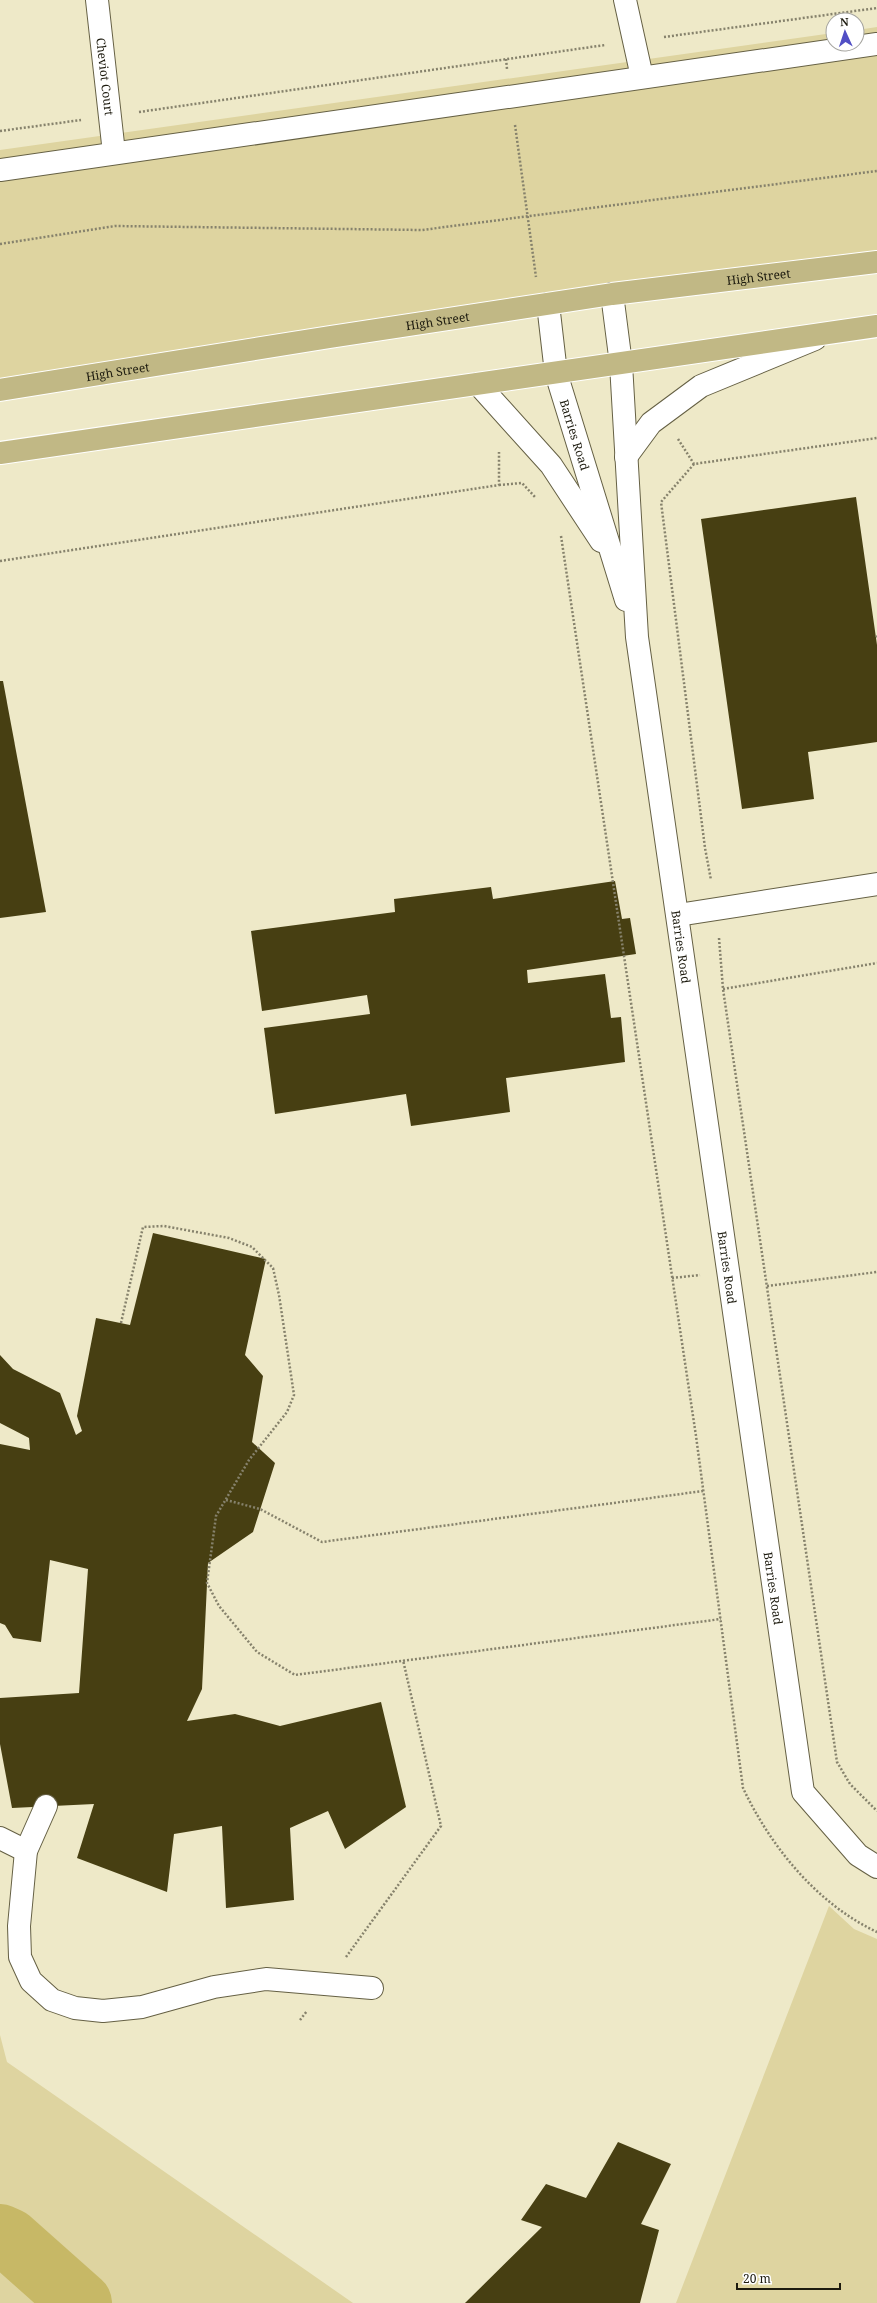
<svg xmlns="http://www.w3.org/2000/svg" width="877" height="2303" font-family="'Noto Serif',serif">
  <rect width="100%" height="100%" fill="#eee9c8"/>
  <g fill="#ded4a0">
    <polygon points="877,27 877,253 0,383 0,150 833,33 833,44 857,44 857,30"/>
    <polygon points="829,1906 854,1929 877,1939 877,2303 676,2303"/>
    <polygon points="0,2035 7,2062 353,2303 0,2303"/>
  </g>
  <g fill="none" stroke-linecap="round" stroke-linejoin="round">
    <polyline stroke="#c7b866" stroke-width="62" points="0,2235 9,2239 81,2303"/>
  </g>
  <g fill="#473f12">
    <polygon points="856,497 877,645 877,742 808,752 814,799 742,809 701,519"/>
    <polygon points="0,681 3,681 46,912 0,918"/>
    <polygon points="615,881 622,919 630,918 636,954 527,970 528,983 605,974 611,1018 621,1017 625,1062 506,1078 510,1112 411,1126 406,1094 275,1114 264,1028 370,1014 367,995 262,1011 251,931 395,912 394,899 491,887 493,899"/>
    <polygon points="153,1233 266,1259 245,1355 263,1376 252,1442 275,1463 253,1532 208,1563 202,1689 187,1721 235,1714 280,1726 381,1702 406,1807 345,1849 328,1811 290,1828 294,1900 226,1908 222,1826 174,1834 167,1892 77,1858 94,1804 12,1808 0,1744 0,1698 79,1693 88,1569 50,1560 41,1642 13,1638 5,1625 0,1623 0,1444 30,1450 29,1438 0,1423 0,1355 13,1369 60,1393 76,1435 82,1431 77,1416 96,1318 130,1325"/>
    <polygon points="618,2142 671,2164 641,2224 659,2230 640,2303 465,2303 542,2227 521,2220 546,2184 586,2198"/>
  </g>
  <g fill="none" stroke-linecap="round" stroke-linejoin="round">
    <g stroke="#656044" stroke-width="24">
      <g id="minor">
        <path id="s1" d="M97 0 114 153"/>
        <polyline points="625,0 642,77"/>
        <polyline points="0,170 877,44"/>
        <path id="s2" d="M612 294 621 364 637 637 803 1792 858 1855 877 1867"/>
        <path id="s3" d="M548 304 556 373 626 600"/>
        <polyline points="478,384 551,465 601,541"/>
        <polyline points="626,457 651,423 701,386 815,339"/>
        <polyline points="678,915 877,884"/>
        <polyline points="46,1806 26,1851 19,1926 20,1957 31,1981 52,2000 75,2008 103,2011 142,2007 214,1987 266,1979 372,1988"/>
        <polyline points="0,1838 26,1851"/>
      </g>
    </g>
    <g stroke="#fff" stroke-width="24">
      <g id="major">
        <path id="s4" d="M0 390 330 337 612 294 877 262"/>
        <polyline points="0,453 877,326"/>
      </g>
    </g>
    <g stroke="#86826c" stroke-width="2.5" stroke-dasharray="2 2" stroke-linecap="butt">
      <polyline points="664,37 877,8"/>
      <polyline points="506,59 507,69"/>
      <polyline points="139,112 605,45"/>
      <polyline points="515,125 536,277"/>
      <polyline points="0,131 81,120"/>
      <polyline points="0,244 115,226 422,230 877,171"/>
      <polyline points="678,439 694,464 877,438"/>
      <polyline points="694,464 661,502 705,848 711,880"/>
      <polyline points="499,485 522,483 535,497"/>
      <path d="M561 536 696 1436 743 1788C771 1847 817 1904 877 1932"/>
      <polyline points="0,561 499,485 499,452"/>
      <polyline points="876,637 877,636"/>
      <polyline points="719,938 723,989 837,1762 850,1784 877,1811"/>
      <polyline points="723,989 877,963"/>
      <polyline points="672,1278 700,1275"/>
      <polyline points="767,1286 877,1272"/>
      <polyline points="121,1323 143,1227 164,1226 229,1238 252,1247 273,1268 279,1295 294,1395 287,1412 249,1460 216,1516 207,1583 219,1606 257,1652 295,1675 721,1619"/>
      <polyline points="226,1500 260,1509 322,1542 703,1491"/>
      <polyline points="346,1957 441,1826 403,1660"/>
      <polyline points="300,2020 307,2011"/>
    </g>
    <use href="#minor" stroke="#fff" stroke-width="22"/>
    <use href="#major" stroke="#c1b885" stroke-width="22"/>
  </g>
  <g text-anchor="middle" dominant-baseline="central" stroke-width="4" stroke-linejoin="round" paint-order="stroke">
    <g font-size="12" fill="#1d1b0f" stroke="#fff">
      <text stroke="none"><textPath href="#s1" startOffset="77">Cheviot Court</textPath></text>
      <text stroke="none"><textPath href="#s4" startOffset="767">High Street</textPath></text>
      <text stroke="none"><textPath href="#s4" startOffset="443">High Street</textPath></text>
      <text stroke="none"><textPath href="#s4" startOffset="119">High Street</textPath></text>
      <text stroke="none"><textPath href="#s3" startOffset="134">Barries Road</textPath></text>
      <text stroke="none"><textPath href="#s2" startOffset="657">Barries Road</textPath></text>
      <text stroke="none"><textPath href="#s2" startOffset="981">Barries Road</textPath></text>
      <text stroke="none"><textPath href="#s2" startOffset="1305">Barries Road</textPath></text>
    </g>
  </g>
  <g transform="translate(845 32) rotate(357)"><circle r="19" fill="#ffffff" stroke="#a5a49f"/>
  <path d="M0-3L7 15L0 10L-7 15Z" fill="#514fc5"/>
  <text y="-6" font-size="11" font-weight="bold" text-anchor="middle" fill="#1d1b0f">N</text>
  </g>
  <path d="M737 2283v6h103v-6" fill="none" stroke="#1d1b0f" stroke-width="2"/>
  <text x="743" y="2283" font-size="12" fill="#1d1b0f" stroke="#ffffff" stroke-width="3" paint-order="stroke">20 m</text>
</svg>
